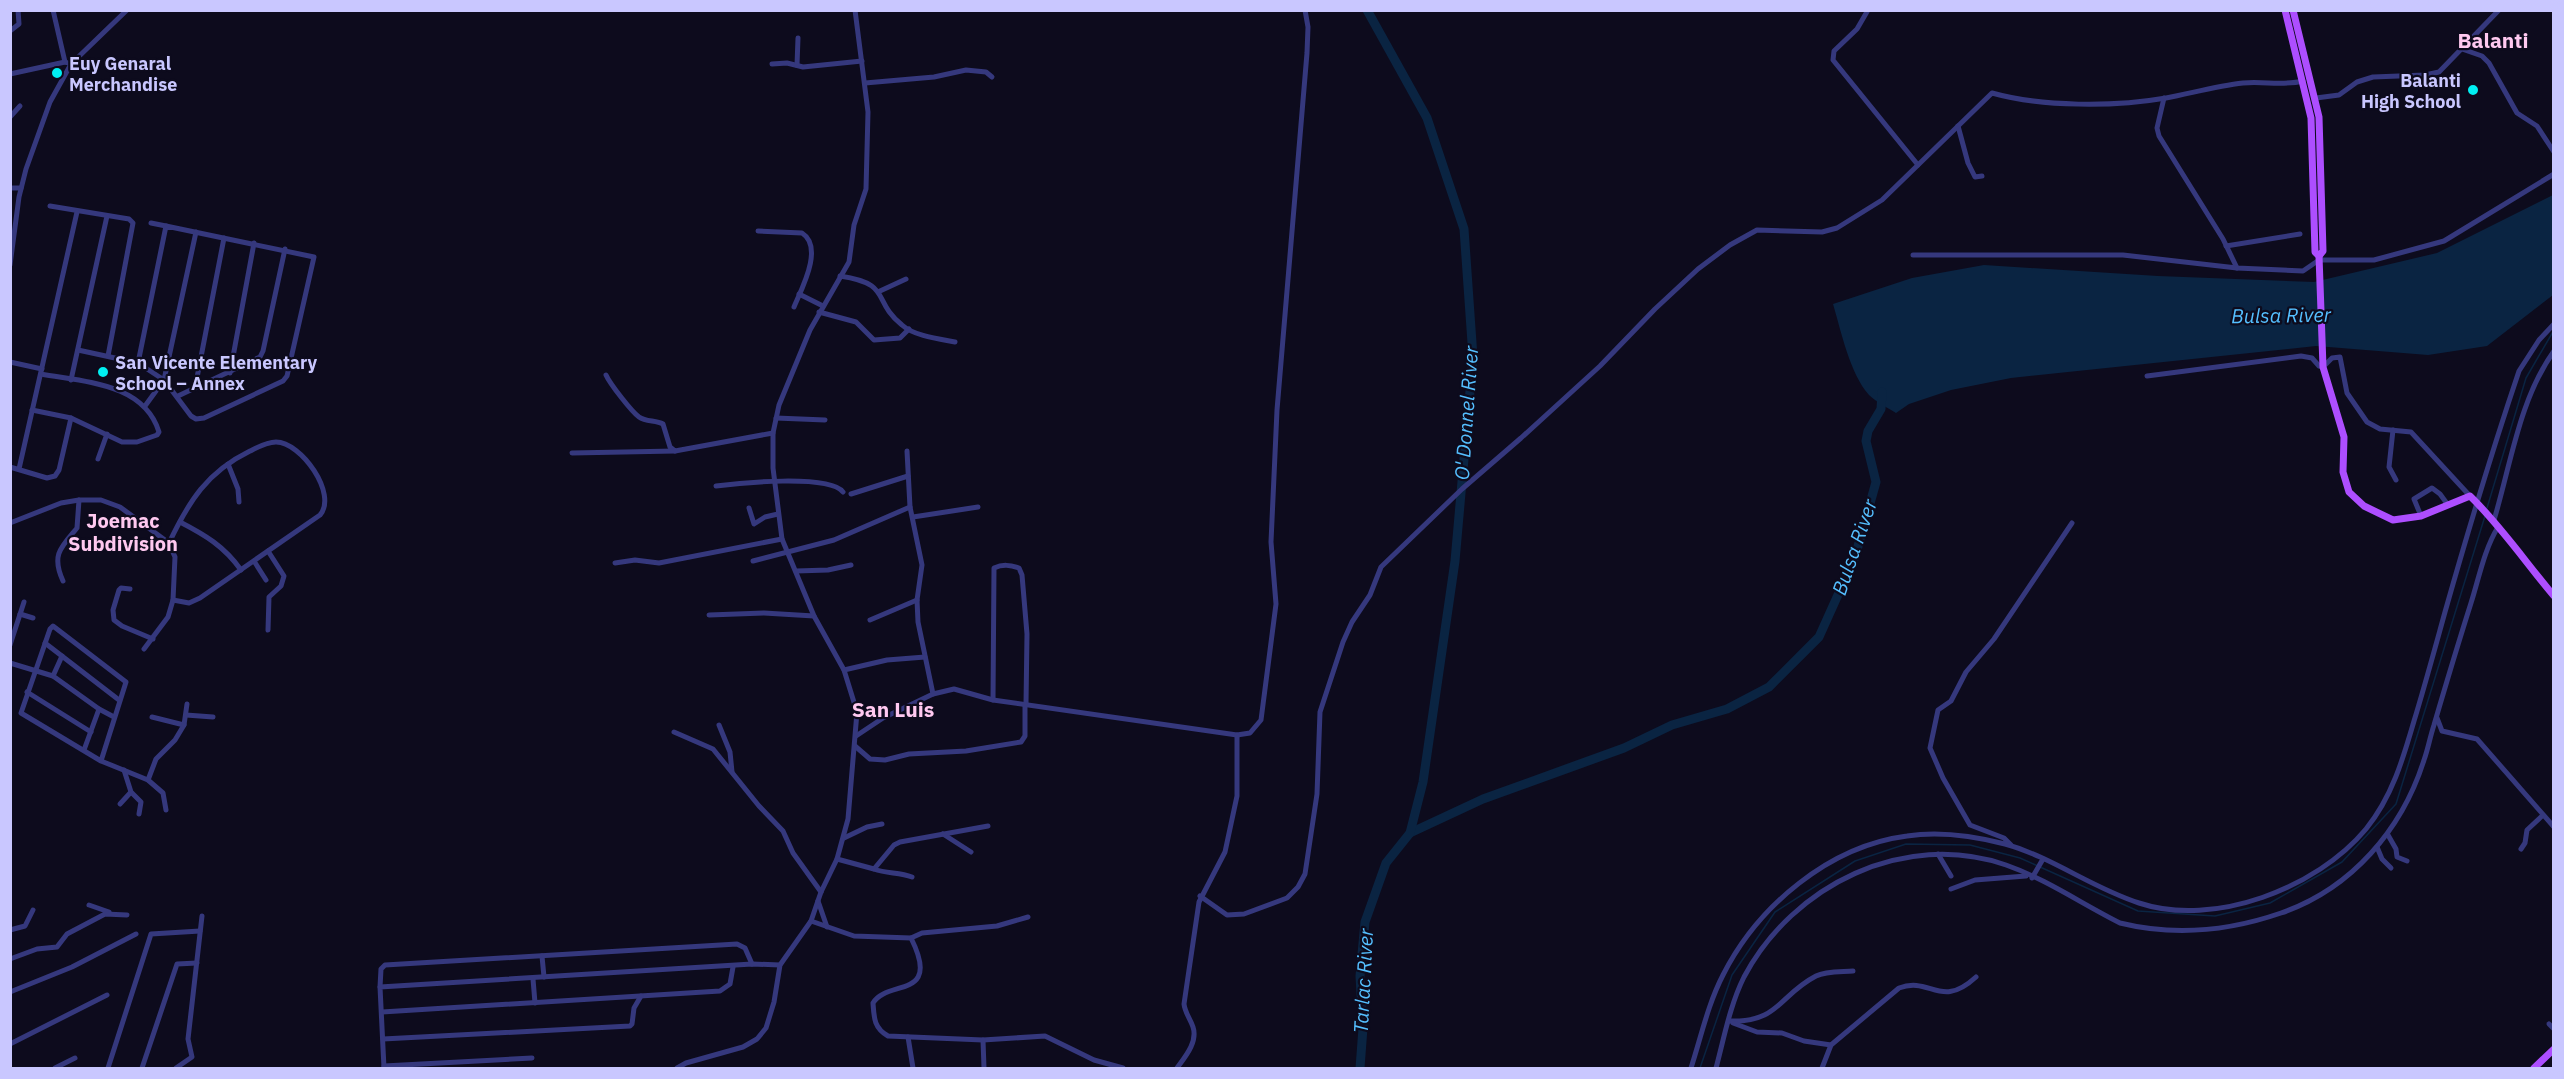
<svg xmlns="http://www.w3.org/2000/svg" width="2564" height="1079" font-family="'IBM Plex Sans',sans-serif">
  <rect width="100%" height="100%" fill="#0d0b1d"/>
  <path fill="#0a2442" d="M2553 195V295L2487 346 2428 355 2316 346 2011 378 1951 390 1909 404 1896 413C1888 408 1876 402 1869 395 1850 374 1841 331 1833 304L1912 278 1984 265 2158 276 2314 282 2437 253Z"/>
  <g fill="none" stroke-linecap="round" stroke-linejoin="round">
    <g stroke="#0a2442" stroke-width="1.5">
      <polyline points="2487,508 2526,378 2554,330"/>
      <polyline points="1700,1068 1732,975 1775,912 1855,861 1906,844 1970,845 2020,858 2138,911 2215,916 2270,903 2342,862 2396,804 2485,516"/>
    </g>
    <g stroke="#0a2442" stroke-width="9">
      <polyline points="1410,833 1483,799 1624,748 1672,725 1727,709 1769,687 1819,637 1855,557 1876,482 1866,441 1868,431 1881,409 1882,392"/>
      <polyline points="1360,1068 1363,1028 1360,976 1365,922 1386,863 1410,833 1423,782 1455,561 1473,357 1464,229 1427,118 1367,10"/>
    </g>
    <g stroke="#35387d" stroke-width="5">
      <polyline points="53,10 65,62"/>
      <polyline points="1868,10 1857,29 1834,51 1833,60 1918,165"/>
      <polyline points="10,31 19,24 18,10"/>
      <polyline points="2462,49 2482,56 2489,63 2517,113 2537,126 2554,152"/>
      <polyline points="772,64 787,63 803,67 862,61"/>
      <polyline points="797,65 798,38"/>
      <polyline points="10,74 65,62 71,64"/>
      <polyline points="865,83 934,77 966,70 986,72 992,77"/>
      <polyline points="2164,98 2157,128 2159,136 2223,239 2237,268"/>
      <polyline points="2316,98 2339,95 2357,82 2373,77 2425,75 2439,72 2499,10"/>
      <polyline points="10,117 20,106"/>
      <polyline points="1958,126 1968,163 1975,177 1982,176"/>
      <polyline points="10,188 21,188"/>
      <polyline points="50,206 129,219 133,223 108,356"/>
      <polyline points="151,223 166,226"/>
      <path d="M758 231 802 233C824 247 802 288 794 307"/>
      <polyline points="2226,246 2300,234"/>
      <polyline points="1913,255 2123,255 2237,268 2303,271 2319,260 2374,260 2444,241 2554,174"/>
      <polyline points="10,265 19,197 26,169 50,102 71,64 127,10"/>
      <path d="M840 276C893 284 871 300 902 325 914 336 939 339 955 342"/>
      <polyline points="880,291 906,279"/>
      <polyline points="799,294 823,306"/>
      <polyline points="819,312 856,322 874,340 900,338 909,329"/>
      <polyline points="78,350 138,363 164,380 191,416 196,419 204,418 283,381 287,376 314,257 166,226 138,363"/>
      <polyline points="10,362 42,369"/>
      <polyline points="230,373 254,243"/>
      <path d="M606 375C610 384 632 412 639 417 646 422 656 420 663 424L670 447 675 451 773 433"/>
      <polyline points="2147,376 2301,356 2312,358 2319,366 2323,367 2332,358 2340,357 2347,393 2367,422 2380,429 2411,432 2470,496"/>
      <polyline points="71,380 107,216"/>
      <polyline points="195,388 224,238"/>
      <polyline points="178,396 260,357 263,351 285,249"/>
      <polyline points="145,406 164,380 196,232"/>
      <path d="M32 410 71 418 122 442H137L157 435 159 432C144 383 84 382 41 374"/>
      <polyline points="776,418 825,420"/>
      <polyline points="2393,430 2389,467 2396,480"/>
      <polyline points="907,451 910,507 922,565 917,600 918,622 933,694"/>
      <polyline points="572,453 675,451"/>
      <polyline points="98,459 107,434"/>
      <polyline points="228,464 238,489 239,502"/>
      <polyline points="10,467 47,478 55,476 59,470 71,418"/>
      <polyline points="19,469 77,212"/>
      <path d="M716 486C738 483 829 474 843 492"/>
      <polyline points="851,494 908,476"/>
      <polyline points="749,508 754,524 765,517 778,514"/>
      <polyline points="2421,516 2414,499 2432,488 2440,494 2448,505"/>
      <polyline points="913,517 978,507"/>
      <path d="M2494 520C2511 464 2519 400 2554 351"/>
      <path d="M180 522C205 535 224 546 241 570"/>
      <polyline points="10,523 61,503 79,500 101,500 120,507 169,543 175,557 173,600 168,617 144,649"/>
      <path d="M169 543C189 501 207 472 250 451 258 447 267 442 276 442 301 442 338 494 320 515L200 598 189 603 173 600"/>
      <polyline points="268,551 284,576 281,586 269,597 268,630"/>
      <polyline points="254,561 266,580"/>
      <polyline points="753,561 834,540 910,507"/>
      <polyline points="615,563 635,560 659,563 782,539"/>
      <polyline points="796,571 828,570 851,565"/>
      <path d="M63 581C51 555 61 547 77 528L79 500"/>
      <polyline points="130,589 121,588 119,590 113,610 114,620 122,626 153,639"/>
      <polyline points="20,614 33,618"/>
      <polyline points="709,615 764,613 814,616"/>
      <polyline points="870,620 917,600"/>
      <polyline points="45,643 119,700"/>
      <polyline points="10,645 24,602"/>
      <polyline points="10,663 53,676 99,709 114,717"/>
      <polyline points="844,670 887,660 925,657"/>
      <polyline points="53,676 62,656"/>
      <polyline points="27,692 91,732"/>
      <path d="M993 700 994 568C1003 564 1010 565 1019 568L1022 575 1027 634 1026 704"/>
      <polyline points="186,715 213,717"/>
      <polyline points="152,717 184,725"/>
      <polyline points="2437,718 2442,731 2477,739 2554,827"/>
      <polyline points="719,725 730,752 732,772"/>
      <polyline points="674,732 713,749 759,806 783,831 793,853 821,892"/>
      <polyline points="856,736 883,718 933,694 954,689 993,700 1237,735 1250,733 1261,720 1276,604 1271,542 1277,410 1307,53 1308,27 1305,10"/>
      <polyline points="855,746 870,759 885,760 909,754 966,751 1021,742 1025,736 1025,704"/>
      <polyline points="84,750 99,709"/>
      <polyline points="101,761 126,682 53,626 50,629 21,713 101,761 148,780 163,793 166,810"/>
      <polyline points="124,770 131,792 141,802 139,814"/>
      <polyline points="148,780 156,759 175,740 184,725 187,704"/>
      <polyline points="120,804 131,792"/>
      <polyline points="943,834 971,852"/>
      <polyline points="2388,835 2396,849 2397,857 2407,861"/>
      <polyline points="844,838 867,827 882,824"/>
      <polyline points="2011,845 2004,838 1970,825 1943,778 1930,748 1938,710 1951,701 1966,672 1994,639 2072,523"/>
      <polyline points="2377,847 2382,859 2391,868"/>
      <polyline points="2521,849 2525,843 2527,830 2542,816"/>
      <polyline points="1938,854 1951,876"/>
      <polyline points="837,859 874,869 894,845 900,842 988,826"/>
      <path d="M874 869C887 874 899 872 912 877"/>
      <polyline points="2032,878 2043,859"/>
      <polyline points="1951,889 1975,880 2026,876"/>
      <path d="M1200 896 1227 915 1244 914 1287 898 1298 887 1305 874 1317 794 1320 712 1343 642 1352 622 1370 595 1381 567 1462 489 1521 438 1600 366 1655 309 1698 269 1730 245 1757 230 1822 232 1837 228 1882 200 1992 93C2042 107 2114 107 2166 98 2192 93 2217 86 2243 83 2263 81 2284 86 2303 81"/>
      <polyline points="818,901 827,927"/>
      <polyline points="89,905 109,912"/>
      <path d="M811 921 854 936 911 938C942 1000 887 979 873 1003 874 1018 874 1028 888 1036L983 1040 1045 1036 1094 1060 1123 1068"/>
      <polyline points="10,930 25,926 33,910"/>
      <polyline points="911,938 922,933 997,926 1028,917"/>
      <polyline points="542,956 544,977"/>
      <polyline points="10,959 37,949 57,947 67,934 105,914 127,915"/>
      <polyline points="533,979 535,1003"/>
      <polyline points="380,987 381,969 385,965 737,944 745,948 752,964"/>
      <polyline points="10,992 72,967 136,934"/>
      <polyline points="382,1012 720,991 730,984 733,967"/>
      <path d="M1729 1021C1779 1023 1779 995 1816 976 1826 971 1842 972 1853 971"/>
      <polyline points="1733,1023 1757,1032 1782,1033 1804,1041 1831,1045"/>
      <polyline points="2549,1024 2554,1029"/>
      <polyline points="908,1037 913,1068"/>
      <polyline points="383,1039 630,1026 632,1024 634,1008 641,996"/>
      <polyline points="983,1040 984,1068"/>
      <polyline points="10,1044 107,995"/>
      <polyline points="384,1066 532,1058"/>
      <polyline points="55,1068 75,1058"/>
      <polyline points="108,1068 151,934 200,931"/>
      <polyline points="142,1068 177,964 197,963"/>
      <polyline points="176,1068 192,1057 188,1039 202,916"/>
      <polyline points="384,1068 380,987 752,964 780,965"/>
      <polyline points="677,1068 686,1063 743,1047 757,1039 766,1028 774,1002 780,965 811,921 821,892 837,859 848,819 857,712 844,670 814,616 782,539 773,468 773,433 779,405 810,330 849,262 854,225 866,189 868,112 855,10"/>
      <path d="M1177 1068C1185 1057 1198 1042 1193 1027 1190 1018 1185 1013 1184 1004L1199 902 1225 852 1237 796V735"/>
      <path d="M1691 1068C1701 1037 1708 1004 1723 975 1758 906 1829 846 1907 836 1939 831 1974 836 2005 844 2052 857 2092 888 2139 903 2214 928 2317 888 2366 829 2392 797 2403 759 2414 721 2425 685 2435 648 2445 612 2468 531 2492 451 2519 371L2539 340 2554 324"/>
      <path d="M1716 1068C1724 1038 1730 1005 1744 977 1793 885 1904 830 2006 865 2046 879 2082 904 2120 923 2173 936 2229 931 2281 913 2351 889 2402 830 2424 760 2428 749 2430 737 2434 725 2446 684 2458 644 2471 603 2479 578 2484 550 2498 527"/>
      <path d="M1822 1068 1831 1045 1899 988C1931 976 1940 1010 1976 977"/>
    </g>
    <g stroke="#ad4eff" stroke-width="7">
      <path d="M2285 10 2311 118 2315 252 2319 256 2323 367 2344 437 2343 472 2349 492 2364 506 2393 520 2421 516 2470 496C2501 526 2526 563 2554 596"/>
      <polyline points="2293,10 2319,117 2323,251 2319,256"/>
      <polyline points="2534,1068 2554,1049"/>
    </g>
  </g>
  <g fill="#00eff2" stroke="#0d0b1d" stroke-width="2">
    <circle cx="57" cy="73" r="6"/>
    <circle cx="2473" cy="90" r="6"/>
    <circle cx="103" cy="372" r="6"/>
  </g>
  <g text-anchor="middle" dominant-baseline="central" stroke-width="4.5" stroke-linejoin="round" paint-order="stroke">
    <g font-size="18" font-weight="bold" fill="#c9c7ff" stroke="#0d0b1d" text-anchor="start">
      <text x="69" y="63">Euy Genaral<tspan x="69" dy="21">Merchandise</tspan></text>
      <text x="2461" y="80" text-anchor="end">Balanti<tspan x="2461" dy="21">High School</tspan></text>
      <text x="115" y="362">San Vicente Elementary<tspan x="115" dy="21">School – Annex</tspan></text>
    </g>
    <g font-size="20" font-style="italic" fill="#55bfff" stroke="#0d0b1d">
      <text transform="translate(2281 315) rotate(-1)">Bulsa River</text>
      <text transform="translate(1466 413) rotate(-86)">O' Donnel River</text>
      <text transform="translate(1854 547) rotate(-71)">Bulsa River</text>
      <text transform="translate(1363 981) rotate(-87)">Tarlac River</text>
    </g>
    <g font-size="20" font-weight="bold" fill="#ffc9f0" stroke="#0d0b1d">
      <text x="123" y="520">Joemac<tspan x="123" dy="23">Subdivision</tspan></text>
    </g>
    <g font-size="21" font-weight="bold" fill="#ffc9f0" stroke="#0d0b1d">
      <text x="2493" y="40">Balanti</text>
      <text x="893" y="709">San Luis</text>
    </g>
  </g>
  <rect width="2564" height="1079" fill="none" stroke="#c9c7ff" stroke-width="24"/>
</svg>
